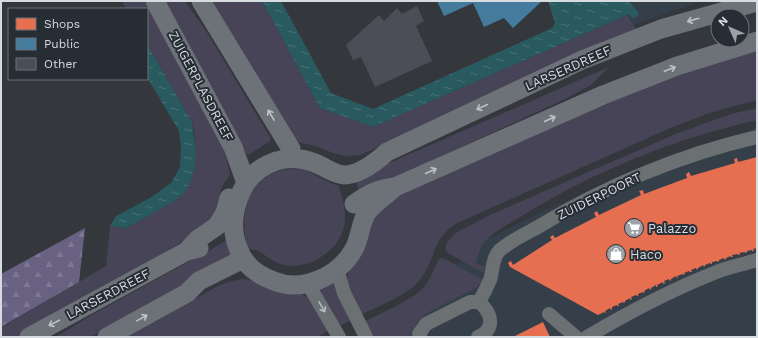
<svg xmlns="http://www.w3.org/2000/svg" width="758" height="338" font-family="'Work Sans',sans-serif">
  <defs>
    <pattern id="forest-firs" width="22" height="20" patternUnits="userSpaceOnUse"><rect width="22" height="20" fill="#686181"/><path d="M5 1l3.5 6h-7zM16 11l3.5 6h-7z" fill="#7d7793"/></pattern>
    <pattern id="water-ripples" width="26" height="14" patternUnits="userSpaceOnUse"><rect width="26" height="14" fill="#295a5f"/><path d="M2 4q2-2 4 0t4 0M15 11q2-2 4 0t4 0" fill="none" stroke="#477176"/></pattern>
  </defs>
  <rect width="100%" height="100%" fill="#34373c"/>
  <g fill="#343f4a">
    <polygon points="612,1 701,1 631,26"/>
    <polygon points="757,127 757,337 399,337 423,297 476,245 545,210 662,161"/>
  </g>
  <g fill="#484457">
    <path d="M122 1H144L204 106 223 145 230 174C228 179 224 182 222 187 219 194 219 201 217 208 213 221 198 230 189 238L19 337H1V328L106 266 110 226 126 228 171 203 182 195 195 140 194 130 192 122 147 44V9H126Z"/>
    <polygon points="166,1 185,1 206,31 271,139 269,142 248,155 246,153"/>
    <path d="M208 1H262L320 108 373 127 627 15 639 33 585 55 360 155C342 158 334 153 318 147 307 143 302 145 291 138Z"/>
    <path d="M757 46V100L709 113 668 129 457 223C431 239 436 261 419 281 406 296 378 306 361 315L347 282 348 273 368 224 381 206 408 191 591 108Z"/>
    <polygon points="609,67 591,85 565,99 360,194 355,178"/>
    <path d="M757 108V120C674 139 594 171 522 216 509 224 492 232 483 244 479 250 477 258 476 264L485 266 484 273 448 253 445 249 447 242 457 232 492 214 678 133 731 114Z"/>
    <path d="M300 168C312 171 329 185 338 185 343 199 348 215 343 230 336 253 307 270 284 265 271 263 262 249 248 249 240 225 244 191 267 176 276 170 289 169 300 168Z"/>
    <polygon points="228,240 234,257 90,337 56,337 92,315"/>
    <path d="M441 258 445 259 483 280 476 288 425 314 418 321 409 337H370L364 322C380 313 411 301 423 288 430 280 434 269 438 260Z"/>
    <polygon points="332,278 352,320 339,326 316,286"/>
    <path d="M243 279C255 280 302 290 309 299 316 308 322 321 328 331L317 337H125L220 285 232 281Z"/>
  </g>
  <polygon fill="url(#forest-firs)" points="85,228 79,282 1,327 1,274"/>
  <g fill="url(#water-ripples)">
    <polygon points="262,1 281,1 331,93 373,109 552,28 555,23 548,1 628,1 638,12 638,16 632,18 629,14 627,15 373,127 320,108"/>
    <polygon points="147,44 192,122 196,153 195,167 189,185 182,195 171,203 126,228 110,226 116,216 150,198 171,183 180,167 181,147 179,131 147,77"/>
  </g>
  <g fill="#e76f51">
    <polygon points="757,157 757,248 753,249 754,251 752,251 752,250 747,251 747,252 745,253 745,252 739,253 740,255 738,255 738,254 732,255 733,257 731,257 731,256 726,258 726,259 725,260 724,258 719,260 719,261 718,262 717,261 712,262 712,264 711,264 710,263 705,265 705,266 704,267 703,265 698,268 697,270 696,268 691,270 692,272 690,272 689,271 684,273 685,274 683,275 683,274 677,276 678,277 677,278 676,276 671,279 671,280 670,281 669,279 664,281 665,283 663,284 663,282 657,285 658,286 656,287 656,285 651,288 651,289 650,290 649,288 644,291 645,292 643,293 643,292 638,294 638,296 637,296 636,295 631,297 632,299 630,300 630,298 625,301 625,302 624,303 623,302 618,304 619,306 617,306 617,305 612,307 612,309 611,310 610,308 605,311 606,313 605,313 604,312 598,315 510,267 508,263 511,261 513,265 552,240 550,237 553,235 555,238 596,217 594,213 597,211 599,215 641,195 639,191 643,190 644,194 687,178 686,174 689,172 691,176 735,163 734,159 737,158 738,162"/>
    <polygon points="543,322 550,337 513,337"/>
  </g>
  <polygon fill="#457b9d" points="437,1 542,1 513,28 504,18 484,27 473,3 444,16"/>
  <polygon fill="#4b4e56" points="417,6 424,21 416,26 432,61 375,87 361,57 353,60 346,45 379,15 384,21 397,8 402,14"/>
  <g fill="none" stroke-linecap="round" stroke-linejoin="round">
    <g stroke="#6b7073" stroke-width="14">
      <polyline points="337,269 344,293 366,337"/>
      <polyline points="308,284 339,337"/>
      <path d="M479 302C483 295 487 287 490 280 493 271 492 259 499 251 510 241 525 234 538 227 603 187 682 154 757 137"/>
      <polyline points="549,314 576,337"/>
      <path d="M420 337 419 334 426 324 470 302H479C492 313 496 329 478 337"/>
      <path d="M587 337C629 312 673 289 719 271 731 267 744 264 757 260"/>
    </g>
    <g stroke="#6c7278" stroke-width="19">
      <path d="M155 1 233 147 246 183C234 203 229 228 239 250 245 266 257 275 274 281 303 293 339 276 354 249 360 238 360 225 366 214 373 203 386 196 395 187"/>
      <polyline points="201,1 291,149"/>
      <path d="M246 183C261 162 288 153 312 162 323 165 332 174 344 175 359 175 377 161 387 152L582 60 661 29 757 2"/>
      <path d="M354 204C368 194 378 189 395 187L603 95 677 66 757 41"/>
      <polyline points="187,251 198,239 217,226 225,213 229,198"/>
      <polyline points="29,337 187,251 199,248"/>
      <polyline points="107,337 187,293 199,281 243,259"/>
    </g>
  </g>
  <defs><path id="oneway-shaft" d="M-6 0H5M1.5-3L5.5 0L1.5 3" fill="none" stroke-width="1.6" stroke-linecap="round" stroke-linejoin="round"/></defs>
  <g stroke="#bcc2c7">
    <use href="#oneway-shaft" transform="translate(693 20) rotate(164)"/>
    <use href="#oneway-shaft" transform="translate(670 69) rotate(-21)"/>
    <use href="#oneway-shaft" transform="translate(482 107) rotate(155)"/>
    <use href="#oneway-shaft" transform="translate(271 115) rotate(-121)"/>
    <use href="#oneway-shaft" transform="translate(550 119) rotate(-24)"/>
    <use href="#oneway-shaft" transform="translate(431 171) rotate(-24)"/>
    <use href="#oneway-shaft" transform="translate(142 318) rotate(-29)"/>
    <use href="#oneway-shaft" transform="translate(54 323) rotate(152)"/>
  </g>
  <use stroke="#b7bcc0" href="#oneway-shaft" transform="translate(322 307) rotate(60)"/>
  <defs>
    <g id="supermarket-disc" transform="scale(1)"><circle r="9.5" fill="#9ea2a7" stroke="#262d34"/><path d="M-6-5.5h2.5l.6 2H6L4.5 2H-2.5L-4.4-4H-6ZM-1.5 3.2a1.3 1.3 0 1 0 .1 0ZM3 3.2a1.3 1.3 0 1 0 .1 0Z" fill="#fff"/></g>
    <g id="shop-disc" transform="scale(1)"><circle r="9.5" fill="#9ea2a7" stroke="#262d34"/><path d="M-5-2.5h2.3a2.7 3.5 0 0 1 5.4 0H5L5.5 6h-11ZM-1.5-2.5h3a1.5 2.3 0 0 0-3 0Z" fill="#fff"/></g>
  </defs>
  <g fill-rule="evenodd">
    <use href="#supermarket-disc" x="634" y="228"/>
    <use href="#shop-disc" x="616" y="254"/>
  </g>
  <g text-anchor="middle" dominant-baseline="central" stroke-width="4" stroke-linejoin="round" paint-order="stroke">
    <g font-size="13" fill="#d7dce1" stroke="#262d34">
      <text transform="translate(568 68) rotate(-24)">LARSERDREEF</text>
      <text transform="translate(201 86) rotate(62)">ZUIGERPLASDREEF</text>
      <text transform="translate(599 196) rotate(-26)">ZUIDERPOORT</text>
      <text transform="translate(108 294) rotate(-28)">LARSERDREEF</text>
    </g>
    <g font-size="13" fill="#d7dce1" stroke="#262d34" text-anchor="start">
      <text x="648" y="228">Palazzo</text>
      <text x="630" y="254">Haco</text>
    </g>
  </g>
  <rect width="758" height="338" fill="none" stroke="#d7dce1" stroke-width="4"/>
  <rect x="8" y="8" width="140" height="72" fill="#262d34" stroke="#6d7379"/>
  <rect x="16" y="18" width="20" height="12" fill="#e76f51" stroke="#6d7379"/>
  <text x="44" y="28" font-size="12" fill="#d7dce1">Shops</text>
  <rect x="16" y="38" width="20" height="12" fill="#457b9d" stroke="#6d7379"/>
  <text x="44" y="48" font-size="12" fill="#d7dce1">Public</text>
  <rect x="16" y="58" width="20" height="12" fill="#4b4e56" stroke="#6d7379"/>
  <text x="44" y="68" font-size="12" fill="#d7dce1">Other</text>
  <g transform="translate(730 28) rotate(315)"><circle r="19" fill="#262d34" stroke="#6d7379"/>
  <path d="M0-3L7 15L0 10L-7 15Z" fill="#9ea2a7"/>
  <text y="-6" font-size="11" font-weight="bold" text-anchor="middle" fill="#d7dce1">N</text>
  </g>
</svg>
